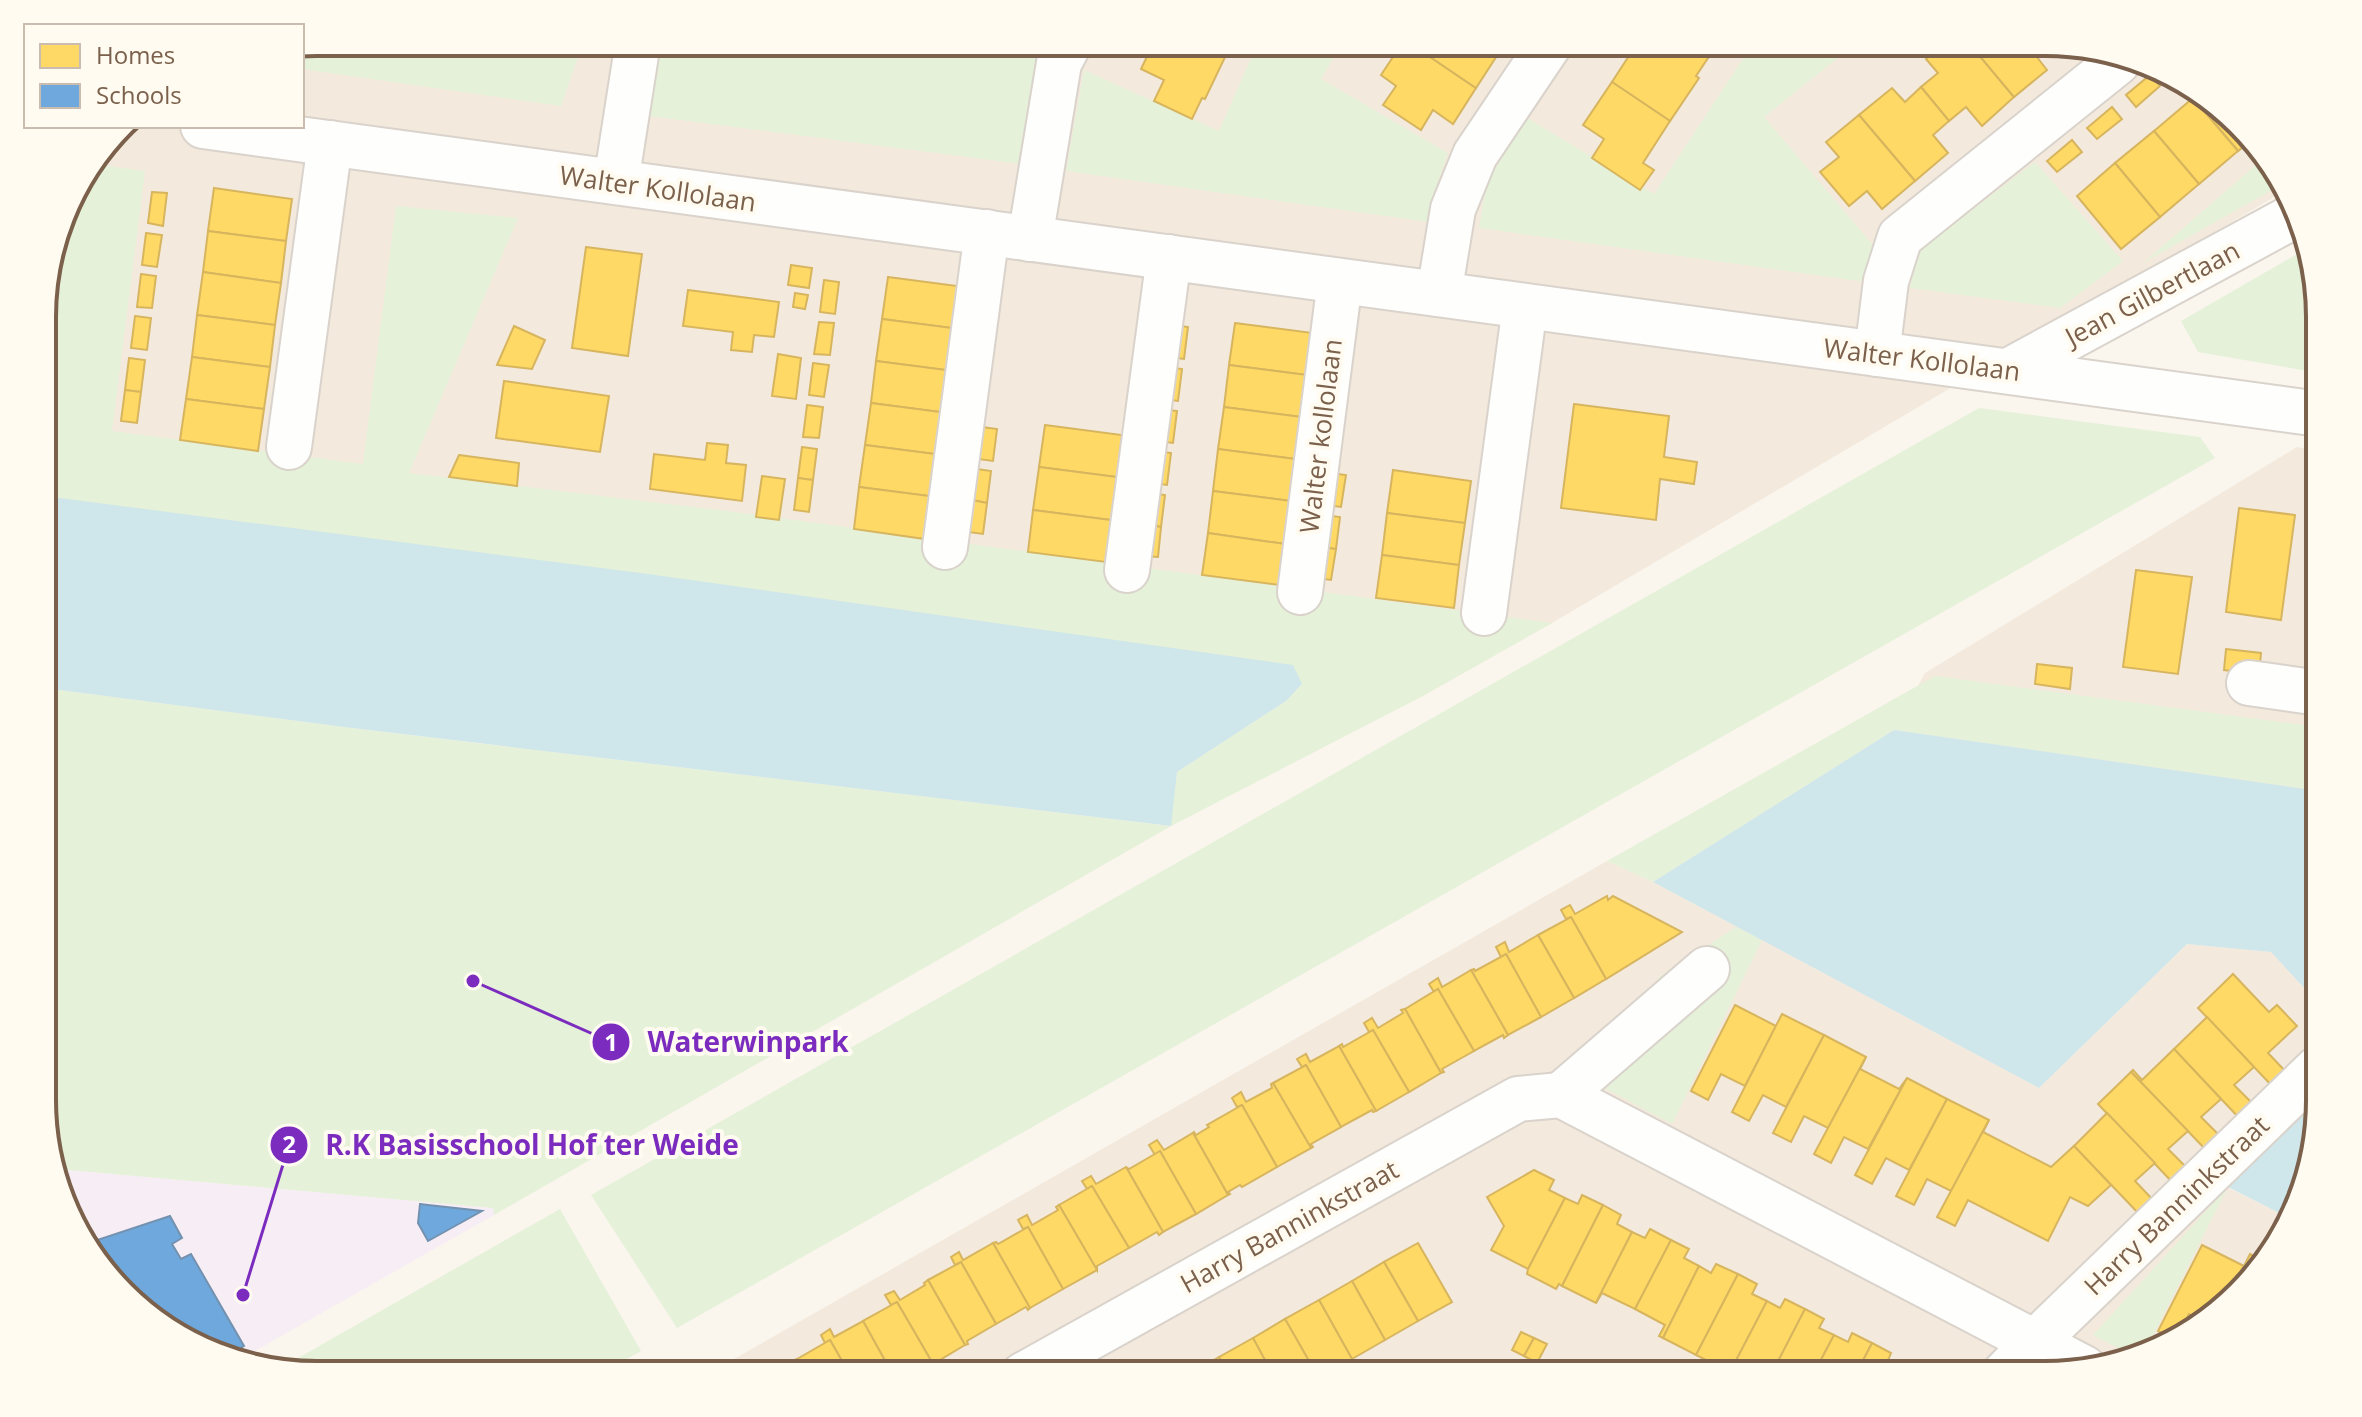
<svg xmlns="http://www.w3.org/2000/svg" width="2362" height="1417" font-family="'Open Sans',sans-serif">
  <rect width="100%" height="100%" fill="#faf6ee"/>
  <g fill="#f3e9dc">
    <polygon points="317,42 2045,42 2183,79 2283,179 2286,190 1552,623 1421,697 44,496 44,282 71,195 123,126 302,126 302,45"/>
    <polygon points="2297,447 2319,451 2319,791 1894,730 1925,673"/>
    <polygon points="1607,861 1653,882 2039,1088 2187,944 2271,952 2319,1004 2319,1094 2229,1188 2289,1218 2283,1238 2183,1338 2063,1374 706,1375"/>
  </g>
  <polygon fill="#f7edf5" points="57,1169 494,1208 494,1215 246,1356 179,1338 88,1252"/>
  <g fill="#e5f1d8">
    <polygon points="317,42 583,42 561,106 302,69 302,45"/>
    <polygon points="658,42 771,42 809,53 812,42 1000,42 1036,57 1021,164 649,116"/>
    <polygon points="1258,42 1343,42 1321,79 1448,153 1434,193 1429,222 1066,171 1084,70 1219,131"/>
    <polygon points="1754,42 1858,42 1764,117 1872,244 1866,282 1479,228 1487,181 1527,118 1654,194"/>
    <polygon points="2263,159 2283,179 2284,183 2143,263"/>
    <polygon points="2035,162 2123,261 2060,308 1910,288 1918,251"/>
    <polygon points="94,164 145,171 112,431 363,464 396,206 518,218 409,473 743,513 1552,623 1421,697 1171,826 494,1215 493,1208 57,1169 44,1135 44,688 344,727 1170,826 1177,772 1286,701 1302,684 44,496 44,282 71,195"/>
    <polygon points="2304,250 2319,299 2319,373 2198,352 2181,321"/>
    <polygon points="1979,408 2200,437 2215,458 677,1328 591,1195"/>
    <polygon points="1935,676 2319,727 2319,791 1894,730 1653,882 1607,861"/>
    <polygon points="1736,927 1762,940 1672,1124 1595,1083 1676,1010 1658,978"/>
    <polygon points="2228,1187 2146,1349 2130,1354 2093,1335"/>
    <polygon points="560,1209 641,1351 599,1375 317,1375 284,1366"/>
  </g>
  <g fill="#cfe6ea">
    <polygon points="44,496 648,574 1293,665 1302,684 1286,701 1177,772 1171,826 344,727 44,688"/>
    <polygon points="1894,730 2319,791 2319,1004 2271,952 2187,944 2039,1088 1653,882"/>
    <polygon points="2319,1094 2319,1118 2289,1218 2228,1187"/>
  </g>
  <g fill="#ffd966" stroke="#d7b55e" stroke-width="2">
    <polygon points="1154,42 1204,42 1227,53 1205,99 1202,98 1192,119 1154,101 1164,80 1141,69"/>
    <polygon points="1403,42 1408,42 1476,88 1453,124 1433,110 1421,130 1383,105 1396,86 1381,75"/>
    <polygon points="1408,42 1486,42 1500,51 1476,88"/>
    <polygon points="1638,42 1644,42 1661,53 1669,42 1683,42 1708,58 1696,76 1699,78 1670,121 1612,82"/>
    <polygon points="1683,42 1719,42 1708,58"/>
    <polygon points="1946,42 1968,42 2014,97 1982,126 1966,107 1949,121 1921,87 1938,73 1926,59"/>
    <polygon points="1968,42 2044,42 2033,52 2047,70 2014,97"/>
    <polygon points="2150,75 2160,86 2136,107 2126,95"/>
    <polygon points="1612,82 1670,121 1643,163 1654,170 1640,190 1592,158 1604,139 1583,125"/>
    <polygon points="1921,87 1949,121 1933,135 1948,153 1915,181 1859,115 1892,88 1905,102"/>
    <polygon points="2198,94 2247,144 2238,151 2193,98"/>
    <polygon points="2193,98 2238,151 2199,184 2154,131"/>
    <polygon points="2112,107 2122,119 2097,139 2087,128"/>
    <polygon points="1859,115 1915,181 1882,209 1867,191 1849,206 1820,172 1839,157 1826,142"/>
    <polygon points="2154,131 2199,184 2160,217 2115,163"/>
    <polygon points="2072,140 2082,152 2057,172 2047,161"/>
    <polygon points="2115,163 2160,217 2121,249 2077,196"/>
    <polygon points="214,188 292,199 286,241 208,231"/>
    <polygon points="152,192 167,193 163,226 148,223"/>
    <polygon points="208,231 286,241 281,283 203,272"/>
    <polygon points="146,233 162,235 157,267 142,265"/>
    <polygon points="586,247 642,254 628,356 572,348"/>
    <polygon points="791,265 812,268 809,288 788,285"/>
    <polygon points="203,272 281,283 275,325 197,315"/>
    <polygon points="141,274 156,276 152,308 137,307"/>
    <polygon points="888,277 965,287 960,329 882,319"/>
    <polygon points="824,280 839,282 835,314 820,312"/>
    <polygon points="688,290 779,302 774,337 754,335 752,352 731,350 733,332 683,326"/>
    <polygon points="795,293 808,295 805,309 793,307"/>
    <polygon points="197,315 275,325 270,367 192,357"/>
    <polygon points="135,316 151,318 147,350 131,348"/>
    <polygon points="882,319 960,329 954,371 876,361"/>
    <polygon points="819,322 834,323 830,355 814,354"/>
    <polygon points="1235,323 1313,333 1307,375 1229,365"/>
    <polygon points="1173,325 1188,327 1184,359 1168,357"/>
    <polygon points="514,326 545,340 532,369 497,365"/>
    <polygon points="778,354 801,358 796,399 772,396"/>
    <polygon points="192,357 270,367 264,409 186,399"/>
    <polygon points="129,358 145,360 141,392 125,390"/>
    <polygon points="876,361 954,371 948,413 871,403"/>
    <polygon points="813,363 829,365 824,397 809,395"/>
    <polygon points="1229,365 1307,375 1302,417 1224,407"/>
    <polygon points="1167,367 1182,369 1178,401 1163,399"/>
    <polygon points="504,381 609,396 600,452 496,438"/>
    <polygon points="125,390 141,392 137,423 121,421"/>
    <polygon points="186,399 264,409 258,451 180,440"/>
    <polygon points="871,403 948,413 943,455 865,445"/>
    <polygon points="1574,404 1669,416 1664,457 1697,462 1694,484 1660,479 1656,520 1561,508"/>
    <polygon points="807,405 823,407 819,438 803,437"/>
    <polygon points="1224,407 1302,417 1296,459 1218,449"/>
    <polygon points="1162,409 1177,411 1173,443 1158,441"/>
    <polygon points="1045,425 1122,435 1117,477 1039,467"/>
    <polygon points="982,427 997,429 993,461 978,459"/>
    <polygon points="707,443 728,445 726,463 746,465 742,501 650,489 654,454 705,460"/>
    <polygon points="865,445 943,455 937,497 859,487"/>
    <polygon points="802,447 817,449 813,480 798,478"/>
    <polygon points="1218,449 1296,459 1291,501 1213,491"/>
    <polygon points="1156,451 1171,453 1167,485 1152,483"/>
    <polygon points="459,455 519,463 517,486 449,477"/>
    <polygon points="1039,467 1117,477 1111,520 1033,510"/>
    <polygon points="977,469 991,471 987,503 972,500"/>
    <polygon points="1393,470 1471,481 1465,523 1387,513"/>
    <polygon points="1330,473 1346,475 1341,507 1326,505"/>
    <polygon points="762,476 785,479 779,520 756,517"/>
    <polygon points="798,478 813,480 809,512 794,510"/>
    <polygon points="859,487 937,497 932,540 854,529"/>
    <polygon points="1213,491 1291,501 1285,544 1208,533"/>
    <polygon points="1150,493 1165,495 1161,527 1146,524"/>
    <polygon points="972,500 987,503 983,534 968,532"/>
    <polygon points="2239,508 2295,515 2281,620 2226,612"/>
    <polygon points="1033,510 1111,520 1106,562 1028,552"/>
    <polygon points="1387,513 1465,523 1459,565 1382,555"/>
    <polygon points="1324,515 1340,517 1336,549 1320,547"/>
    <polygon points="1146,524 1161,527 1158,557 1142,556"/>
    <polygon points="1208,533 1285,544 1280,585 1202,575"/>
    <polygon points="1320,547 1336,549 1331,580 1316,578"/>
    <polygon points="1382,555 1459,565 1454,608 1376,598"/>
    <polygon points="2136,570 2192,577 2178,674 2123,667"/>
    <polygon points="2226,649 2261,653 2259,674 2224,670"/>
    <polygon points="2037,664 2072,668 2070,689 2035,684"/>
    <polygon points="1607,896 1608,900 1613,896 1682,932 1606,979 1571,917 1566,919 1561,910 1570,905 1575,914"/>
    <polygon points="1571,917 1606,979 1574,998 1538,935"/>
    <polygon points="1538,935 1574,998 1541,1017 1506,954 1501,957 1496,947 1505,942 1509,952"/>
    <polygon points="1506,954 1541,1017 1508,1035 1471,970 1474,969 1475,971"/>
    <polygon points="1471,970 1508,1035 1504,1038 1503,1035 1474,1051 1438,989 1434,992 1429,984 1438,978 1442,987"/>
    <polygon points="2233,974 2269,1012 2277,1005 2297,1026 2268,1053 2288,1074 2274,1088 2198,1008"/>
    <polygon points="1438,989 1474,1051 1442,1069 1444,1072 1441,1073 1405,1009"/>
    <polygon points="1735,1005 1776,1026 1745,1086 1721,1074 1708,1100 1691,1091"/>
    <polygon points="1405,1009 1441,1073 1409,1092 1373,1030 1369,1032 1364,1023 1372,1018 1378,1028 1403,1013 1401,1010"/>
    <polygon points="1782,1014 1824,1035 1786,1107 1763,1095 1749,1121 1732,1112"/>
    <polygon points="2207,1017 2254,1067 2234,1085 2255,1106 2241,1120 2174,1049"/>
    <polygon points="1373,1030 1409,1092 1376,1111 1339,1046 1342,1044 1343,1047"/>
    <polygon points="1824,1035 1866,1057 1828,1128 1804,1116 1791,1142 1773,1133"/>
    <polygon points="1339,1046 1376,1111 1373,1112 1372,1110 1341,1127 1306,1065 1302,1067 1297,1059 1306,1054 1310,1062"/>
    <polygon points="2174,1049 2221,1099 2201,1117 2222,1138 2208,1152 2131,1072 2133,1070 2142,1080"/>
    <polygon points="1866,1057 1860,1069 1899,1089 1907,1078 1868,1149 1844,1137 1831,1163 1814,1154"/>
    <polygon points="1306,1065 1341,1127 1311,1144 1313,1147 1311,1148 1273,1083"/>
    <polygon points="2131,1072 2188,1131 2168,1149 2189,1170 2174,1184 2098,1104"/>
    <polygon points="1907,1078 1947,1099 1909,1170 1886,1158 1872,1184 1855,1175"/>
    <polygon points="1273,1083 1311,1148 1277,1167 1242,1105 1237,1107 1232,1098 1241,1092 1246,1102 1272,1088 1271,1084"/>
    <polygon points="1947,1099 1989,1120 1951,1191 1927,1179 1914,1205 1896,1196"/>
    <polygon points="1242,1105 1277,1167 1242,1187 1240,1185 1228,1192 1230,1194 1228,1195 1193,1133 1194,1132 1196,1135 1209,1127 1207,1125"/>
    <polygon points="2107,1113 2155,1163 2135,1181 2155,1202 2141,1216 2074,1146"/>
    <polygon points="1989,1120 1983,1132 2051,1167 2074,1146 2111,1185 2088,1206 2070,1197 2048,1241 1968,1200 1955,1226 1937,1217"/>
    <polygon points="1193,1133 1228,1195 1196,1214 1160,1151 1155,1155 1149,1145 1157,1140 1164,1150"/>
    <polygon points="1160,1151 1196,1214 1163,1232 1126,1167 1129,1169"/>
    <polygon points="1126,1167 1163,1232 1159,1235 1157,1232 1129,1248 1092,1186 1087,1189 1082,1181 1091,1176 1096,1184"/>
    <polygon points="1534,1170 1554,1180 1549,1190 1565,1198 1528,1269 1491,1250 1504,1226 1487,1197"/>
    <polygon points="1092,1186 1129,1248 1097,1266 1097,1270 1059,1205"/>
    <polygon points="1582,1195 1603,1205 1562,1286 1559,1284 1556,1289 1527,1274 1528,1269 1565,1198 1578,1204"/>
    <polygon points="1059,1205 1097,1270 1063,1289 1028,1227 1023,1229 1018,1220 1027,1215 1032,1225 1058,1210 1056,1207"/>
    <polygon points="1603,1205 1621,1215 1617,1224 1632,1232 1596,1303 1562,1286"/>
    <polygon points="1028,1227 1063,1289 1030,1308 993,1243 996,1242 998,1244"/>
    <polygon points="1650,1229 1671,1240 1635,1309 1602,1293 1596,1303 1632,1232 1645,1238"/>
    <polygon points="1671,1240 1689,1249 1684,1258 1699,1266 1663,1338 1659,1336 1665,1325 1635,1309"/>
    <polygon points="993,1243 1030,1308 1028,1310 1026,1307 996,1324 961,1262 955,1265 951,1257 959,1252 963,1260"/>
    <polygon points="1418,1243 1452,1302 1418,1321 1384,1262"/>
    <polygon points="2202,1245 2244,1266 2231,1289 2201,1320 2189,1314 2175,1340 2158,1331"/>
    <polygon points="2250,1254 2261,1260 2231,1289 2244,1266"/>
    <polygon points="961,1262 996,1324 967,1341 968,1344 965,1345 928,1280"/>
    <polygon points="1384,1262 1418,1321 1385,1340 1352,1281"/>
    <polygon points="1716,1264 1738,1274 1696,1355 1663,1338 1699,1266 1711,1273"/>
    <polygon points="1738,1274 1757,1284 1752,1294 1767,1301 1730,1372 1696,1355"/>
    <polygon points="928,1280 965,1345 933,1364 897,1302 891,1305 885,1295 894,1291 900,1300 925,1285 924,1283"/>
    <polygon points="1352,1281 1385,1340 1352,1359 1319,1300"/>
    <polygon points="1785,1299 1805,1309 1771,1375 1762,1375 1738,1362 1732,1373 1730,1372 1767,1301 1780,1308"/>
    <polygon points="1319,1300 1352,1359 1324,1375 1317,1375 1285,1319"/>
    <polygon points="897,1302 933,1364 914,1375 893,1375 863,1321"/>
    <polygon points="1805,1309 1824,1319 1819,1328 1834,1335 1813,1375 1771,1375"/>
    <polygon points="1285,1319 1317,1375 1273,1375 1253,1338"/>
    <polygon points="863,1321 893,1375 850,1375 830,1340 825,1343 821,1335 830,1329 834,1337"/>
    <polygon points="1521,1332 1534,1338 1524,1356 1512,1350"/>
    <polygon points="1852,1333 1872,1343 1856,1374 1813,1375 1834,1335 1848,1342"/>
    <polygon points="1253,1338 1273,1375 1230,1375 1219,1357"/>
    <polygon points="1534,1338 1547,1344 1537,1363 1524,1356"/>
    <polygon points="830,1340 850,1375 806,1375 797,1359"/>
    <polygon points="1872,1343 1891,1353 1887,1363 1901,1370 1899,1374 1856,1374"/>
    <polygon points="1219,1357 1230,1375 1188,1375"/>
    <polygon points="797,1359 806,1375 769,1375 796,1363 794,1360"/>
  </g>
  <g fill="#6fa8dc" stroke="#7392b0" stroke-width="2">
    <polygon points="420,1204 428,1205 482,1211 428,1241 418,1223"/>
    <polygon points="170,1216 182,1238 172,1244 181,1259 191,1254 244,1346 233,1353 179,1338 88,1252 85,1244"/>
  </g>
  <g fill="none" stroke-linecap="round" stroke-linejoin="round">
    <g stroke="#d9d3cc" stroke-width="48">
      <g id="minor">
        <polyline points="203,126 2319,414"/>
        <polyline points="616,182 638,42"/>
        <polyline points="1030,239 1059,63 1070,42"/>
        <polyline points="1439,294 1453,209 1475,155 1551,42"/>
        <polyline points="1877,354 1886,281 1900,237 2118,62"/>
        <polyline points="2010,370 2294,216"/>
        <polyline points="289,447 330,143"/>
        <polyline points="945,547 987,232"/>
        <polyline points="1127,570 1169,257"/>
        <polyline points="1300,592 1340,281"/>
        <polyline points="1484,613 1525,306"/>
        <polyline points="2249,683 2319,693"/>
        <polyline points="1561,1095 1707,969"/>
        <polyline points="2004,1374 2034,1343 2318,1068"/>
        <polyline points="1023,1375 1518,1099 1561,1095 2084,1368"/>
      </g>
    </g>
    <use href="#minor" stroke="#fefefc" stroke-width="44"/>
  </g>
  <g text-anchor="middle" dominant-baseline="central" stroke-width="8" stroke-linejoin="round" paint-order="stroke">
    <g font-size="26" fill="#7b604b" stroke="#fffbf1">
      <text transform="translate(658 188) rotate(8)">Walter Kollolaan</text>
      <text transform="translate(2152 293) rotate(-28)">Jean Gilbertlaan</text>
      <text transform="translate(1922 359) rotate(7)">Walter Kollolaan</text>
      <text transform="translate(1320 436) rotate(-83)">Walter kollolaan</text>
      <text transform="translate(2176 1205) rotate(-44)">Harry Banninkstraat</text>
      <text transform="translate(1289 1226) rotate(-29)">Harry Banninkstraat</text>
    </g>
  </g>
  <path d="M0 0H2362V1417H0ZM317 56H2045A261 261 0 0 1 2306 317V1100A261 261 0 0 1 2045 1361H317A261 261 0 0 1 56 1100V317A261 261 0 0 1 317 56Z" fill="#fffbf1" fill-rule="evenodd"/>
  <path fill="none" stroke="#7b604b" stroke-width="4" d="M317 56H2045A261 261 0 0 1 2306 317V1100A261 261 0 0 1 2045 1361H317A261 261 0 0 1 56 1100V317A261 261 0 0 1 317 56Z"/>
  <path fill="none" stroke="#7b2cbf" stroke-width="3" d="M473 981L611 1042M243 1295L289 1145"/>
  <g fill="#7b2cbf" stroke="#fffbf1" stroke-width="3">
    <circle cx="473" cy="981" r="8"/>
    <circle cx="243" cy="1295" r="8"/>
    <circle cx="611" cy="1042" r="20"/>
    <circle cx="289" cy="1145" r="20"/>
  </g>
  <g font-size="24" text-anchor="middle" font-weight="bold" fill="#fff">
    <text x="611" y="1051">1</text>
    <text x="289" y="1153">2</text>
  </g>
  <g font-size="28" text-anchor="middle" font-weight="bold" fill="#7b2cbf" stroke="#fffbf1" stroke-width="8" stroke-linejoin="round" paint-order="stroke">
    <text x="748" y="1052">Waterwinpark</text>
    <text x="532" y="1155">R.K Basisschool Hof ter Weide</text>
  </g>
  <rect x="24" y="24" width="280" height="104" fill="#fffbf1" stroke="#cabdaf" stroke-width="2"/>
  <rect x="40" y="44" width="40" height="24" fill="#ffd966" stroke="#cabdaf" stroke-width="2"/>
  <text x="96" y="64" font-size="24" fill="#7b604b">Homes</text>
  <rect x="40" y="84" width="40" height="24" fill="#6fa8dc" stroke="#cabdaf" stroke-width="2"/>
  <text x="96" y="104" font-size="24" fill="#7b604b">Schools</text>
</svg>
